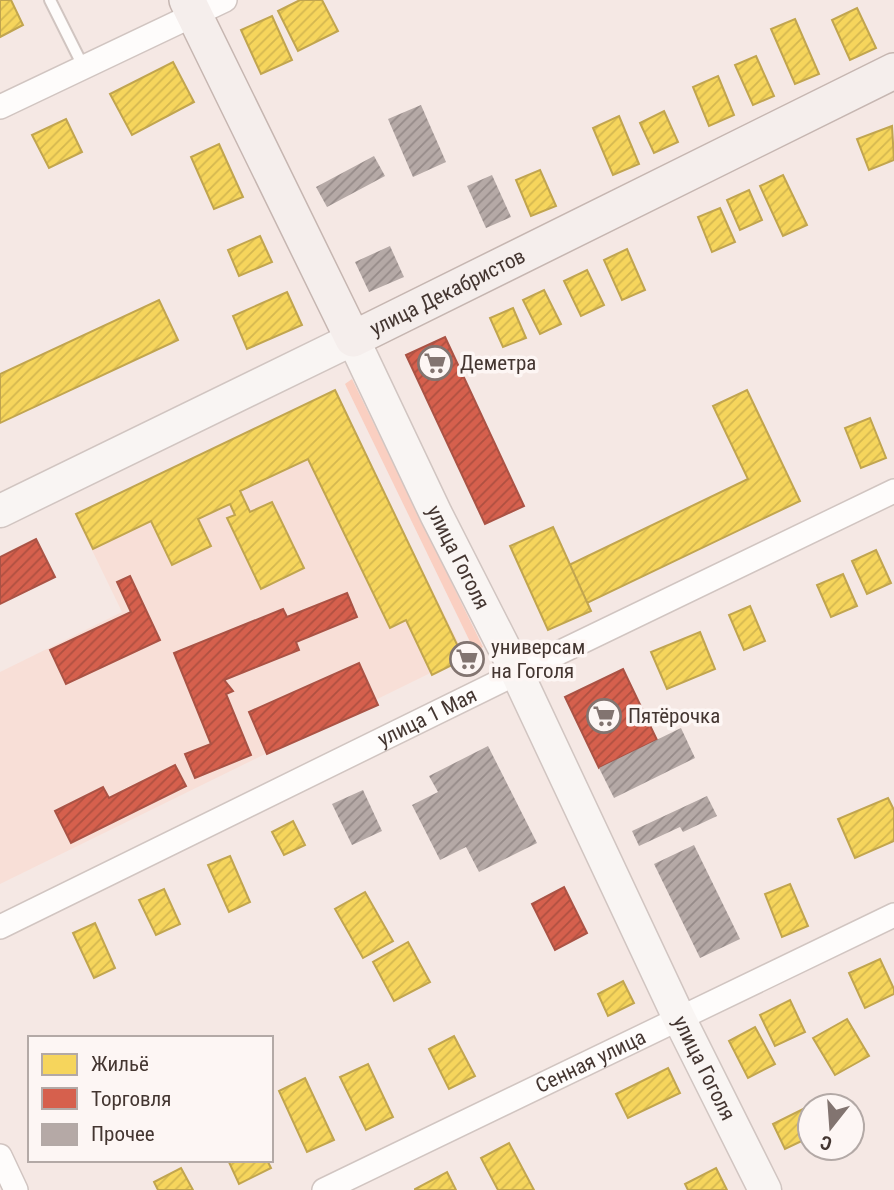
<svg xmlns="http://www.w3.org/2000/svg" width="894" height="1190" font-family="'Roboto Condensed',sans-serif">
  <defs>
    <pattern id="homes-hatch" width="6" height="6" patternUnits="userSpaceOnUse" patternTransform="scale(1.75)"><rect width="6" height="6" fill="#f6d55c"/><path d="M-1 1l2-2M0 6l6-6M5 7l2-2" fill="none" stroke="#d4b750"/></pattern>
    <pattern id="shops-hatch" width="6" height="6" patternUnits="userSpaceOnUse" patternTransform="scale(1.75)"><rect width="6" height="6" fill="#d6604d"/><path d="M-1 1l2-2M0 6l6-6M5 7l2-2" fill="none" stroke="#af5041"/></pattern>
    <pattern id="building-hatch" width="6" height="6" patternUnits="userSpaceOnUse" patternTransform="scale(1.75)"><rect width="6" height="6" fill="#b5a9a6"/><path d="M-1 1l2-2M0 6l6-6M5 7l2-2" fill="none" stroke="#958a88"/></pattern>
  </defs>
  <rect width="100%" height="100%" fill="#f5e8e4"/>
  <polygon fill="#f8dfd7" points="334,391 465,656 0,884 0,672 122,612 76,517"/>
  <polygon fill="#facfc1" points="352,379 483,647 475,652 345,384"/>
  <g fill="url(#homes-hatch)" stroke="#c1a54f" stroke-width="2">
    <polygon points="0,0 11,0 23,25 0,37"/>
    <polygon points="300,0 322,0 338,31 298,51 278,11"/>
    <polygon points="857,8 876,48 850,60 832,20"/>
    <polygon points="272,16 292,60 261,74 241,30"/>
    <polygon points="795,19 819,74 795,84 771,29"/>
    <polygon points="756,56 774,96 753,105 735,65"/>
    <polygon points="173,62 194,102 132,135 110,94"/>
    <polygon points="718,76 734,115 709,126 693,87"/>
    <polygon points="664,111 678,142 654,153 640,123"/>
    <polygon points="619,116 639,164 613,175 593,128"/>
    <polygon points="66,119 82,152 49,168 32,135"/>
    <polygon points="892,126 894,160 869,170 857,139"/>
    <polygon points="219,144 243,197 214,209 191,157"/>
    <polygon points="540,170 556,206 531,216 516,180"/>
    <polygon points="783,175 807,225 783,236 760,186"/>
    <polygon points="749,190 762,220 740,230 727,200"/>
    <polygon points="720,208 735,242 712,252 698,217"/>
    <polygon points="260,236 272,262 239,276 228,250"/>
    <polygon points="627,249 645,290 622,300 604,260"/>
    <polygon points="587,270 604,305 581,316 564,281"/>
    <polygon points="544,290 561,324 540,334 523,300"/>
    <polygon points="287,292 302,325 247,349 233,316"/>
    <polygon points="159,300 178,340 0,423 0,374"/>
    <polygon points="513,308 526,338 503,347 490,318"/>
    <polygon points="335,390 464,659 432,675 406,620 390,628 308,459 240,491 250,512 272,502 304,568 261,589 227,518 235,515 230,504 198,519 211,546 172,565 151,521 93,549 76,514"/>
    <polygon points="747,390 800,501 587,603 569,565 748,479 713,406"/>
    <polygon points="870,418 886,458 861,468 845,428"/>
    <polygon points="553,527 591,611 548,630 510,546"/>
    <polygon points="876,550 891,583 867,594 852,561"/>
    <polygon points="843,574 857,606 831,617 817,585"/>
    <polygon points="750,606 765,641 744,650 729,615"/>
    <polygon points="700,632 715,669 667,689 651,652"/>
    <polygon points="888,798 894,810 894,841 855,858 838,819"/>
    <polygon points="293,821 305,845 284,855 272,832"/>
    <polygon points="230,856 250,902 229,912 208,865"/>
    <polygon points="790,884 808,926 782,937 765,894"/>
    <polygon points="164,889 180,924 156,935 139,900"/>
    <polygon points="365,892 393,941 363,958 335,909"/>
    <polygon points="95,923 115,968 94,978 73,933"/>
    <polygon points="408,942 430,982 394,1001 373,962"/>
    <polygon points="880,959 894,989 894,994 865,1008 849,973"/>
    <polygon points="623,981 634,1003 608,1016 598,994"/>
    <polygon points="790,1000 805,1032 775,1046 760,1015"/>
    <polygon points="847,1019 869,1056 835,1075 813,1038"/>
    <polygon points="755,1027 775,1064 748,1078 729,1041"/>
    <polygon points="454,1036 475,1076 449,1089 429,1049"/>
    <polygon points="368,1064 393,1117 366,1130 340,1077"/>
    <polygon points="668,1068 680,1093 628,1118 616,1094"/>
    <polygon points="305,1078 334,1140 307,1152 279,1091"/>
    <polygon points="813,1104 814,1106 810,1106 810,1137 785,1149 773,1124"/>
    <polygon points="509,1143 534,1190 498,1190 481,1158"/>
    <polygon points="228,1160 267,1160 271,1168 239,1184"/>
    <polygon points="181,1168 193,1190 158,1190 154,1182"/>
    <polygon points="716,1168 727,1190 688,1190 685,1184"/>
    <polygon points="447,1172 456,1190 415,1190 415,1189"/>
  </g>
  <g fill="url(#shops-hatch)" stroke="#aa5345" stroke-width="2">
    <polygon points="445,337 524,506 485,524 406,355"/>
    <polygon points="36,539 55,577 0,604 0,557"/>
    <polygon points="130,576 160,640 66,684 50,650 131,612 117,582"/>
    <polygon points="347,593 357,617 296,642 299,650 224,680 233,691 226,694 251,755 195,778 185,754 211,744 174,653 283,609 287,617"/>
    <polygon points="359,663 378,705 267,754 249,712"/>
    <polygon points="623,669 657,740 599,768 565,697"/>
    <polygon points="175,765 186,786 71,843 55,811 103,787 109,798"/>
    <polygon points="564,887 587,933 555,950 532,904"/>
  </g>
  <g fill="url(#building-hatch)">
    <polygon points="421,105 446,162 413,177 388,119"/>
    <polygon points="374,156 385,176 327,207 316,187"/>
    <polygon points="492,175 511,217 486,228 467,186"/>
    <polygon points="390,246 404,277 369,292 355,262"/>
    <polygon points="681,728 695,758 614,798 599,768"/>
    <polygon points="488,746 537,843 479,872 466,847 440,860 412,805 438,792 429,776"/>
    <polygon points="363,790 382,831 352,845 332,804"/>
    <polygon points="707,796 717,816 683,832 680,827 639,846 632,831"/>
    <polygon points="694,845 740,939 700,958 654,864"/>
  </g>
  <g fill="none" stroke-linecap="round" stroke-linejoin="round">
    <g stroke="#d1c5c1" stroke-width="14">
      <polyline id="lane" points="50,0 84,68"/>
    </g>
    <g stroke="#d1c5c1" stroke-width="26">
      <g id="street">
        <polyline points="0,107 225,0"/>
        <path id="s1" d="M0 927 517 673 894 491"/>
        <polyline points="0,1156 16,1190"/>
        <path id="s2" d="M324 1190 894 915"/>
      </g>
    </g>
    <g stroke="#d1c5c1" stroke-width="35">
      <g id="secondary">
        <path id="s3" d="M0 511 353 339 436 514 517 673 680 1020 765 1190"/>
      </g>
    </g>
    <g stroke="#c6b6b1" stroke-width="38">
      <g id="primary">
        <path id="s4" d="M187 0 353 339 894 71"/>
      </g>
    </g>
    <use href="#lane" stroke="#fefcfb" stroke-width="10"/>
    <use href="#street" stroke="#fefcfb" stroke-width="23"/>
    <use href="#secondary" stroke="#f9f5f3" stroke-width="32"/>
    <use href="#primary" stroke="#f5eeec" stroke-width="35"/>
  </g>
  <defs>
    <g id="supermarket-ring" transform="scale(1.75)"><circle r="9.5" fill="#fdf6f4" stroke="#827470" stroke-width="1.5"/><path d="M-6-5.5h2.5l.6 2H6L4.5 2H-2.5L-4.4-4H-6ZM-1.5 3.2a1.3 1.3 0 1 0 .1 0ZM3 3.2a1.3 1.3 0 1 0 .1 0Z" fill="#827470"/></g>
  </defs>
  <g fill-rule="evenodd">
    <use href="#supermarket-ring" x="435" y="363"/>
    <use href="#supermarket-ring" x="467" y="659"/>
    <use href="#supermarket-ring" x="604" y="716"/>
  </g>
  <g text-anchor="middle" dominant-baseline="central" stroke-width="7" stroke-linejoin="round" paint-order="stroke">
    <g font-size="21" fill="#443631" stroke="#fdf6f4">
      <text stroke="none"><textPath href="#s4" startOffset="483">улица Декабристов</textPath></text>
      <text stroke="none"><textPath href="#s3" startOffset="635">улица Гоголя</textPath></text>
      <text stroke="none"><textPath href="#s1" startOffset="476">улица 1 Мая</textPath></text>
      <text stroke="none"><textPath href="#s2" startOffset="296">Сенная улица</textPath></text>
      <text stroke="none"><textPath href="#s3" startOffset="1202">улица Гоголя</textPath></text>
    </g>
    <g font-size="21" fill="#443631" stroke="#fdf6f4" text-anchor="start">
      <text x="460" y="363">Деметра</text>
      <text x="491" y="647">универсам<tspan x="491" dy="24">на Гоголя</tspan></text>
      <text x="628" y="716">Пятёрочка</text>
    </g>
  </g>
  <rect x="28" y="1036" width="245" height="126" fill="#fdf6f4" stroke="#b3a9a6" stroke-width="2"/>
  <rect x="42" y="1054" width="35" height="21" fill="#f6d55c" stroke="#b3a9a6" stroke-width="2"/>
  <text x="91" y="1071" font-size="21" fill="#443631">Жильё</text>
  <rect x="42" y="1088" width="35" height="21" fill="#d6604d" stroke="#b3a9a6" stroke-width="2"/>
  <text x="91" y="1106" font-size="21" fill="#443631">Торговля</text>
  <rect x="42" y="1124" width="35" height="21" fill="#b5a9a6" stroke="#b3a9a6" stroke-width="2"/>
  <text x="91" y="1141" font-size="21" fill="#443631">Прочее</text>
  <g transform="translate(831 1127) rotate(197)"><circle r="33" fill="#fdf6f4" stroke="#b3a9a6" stroke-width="2"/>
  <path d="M0-5L12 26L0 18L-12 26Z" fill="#827470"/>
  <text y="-10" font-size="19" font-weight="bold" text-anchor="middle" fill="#443631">С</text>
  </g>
</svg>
